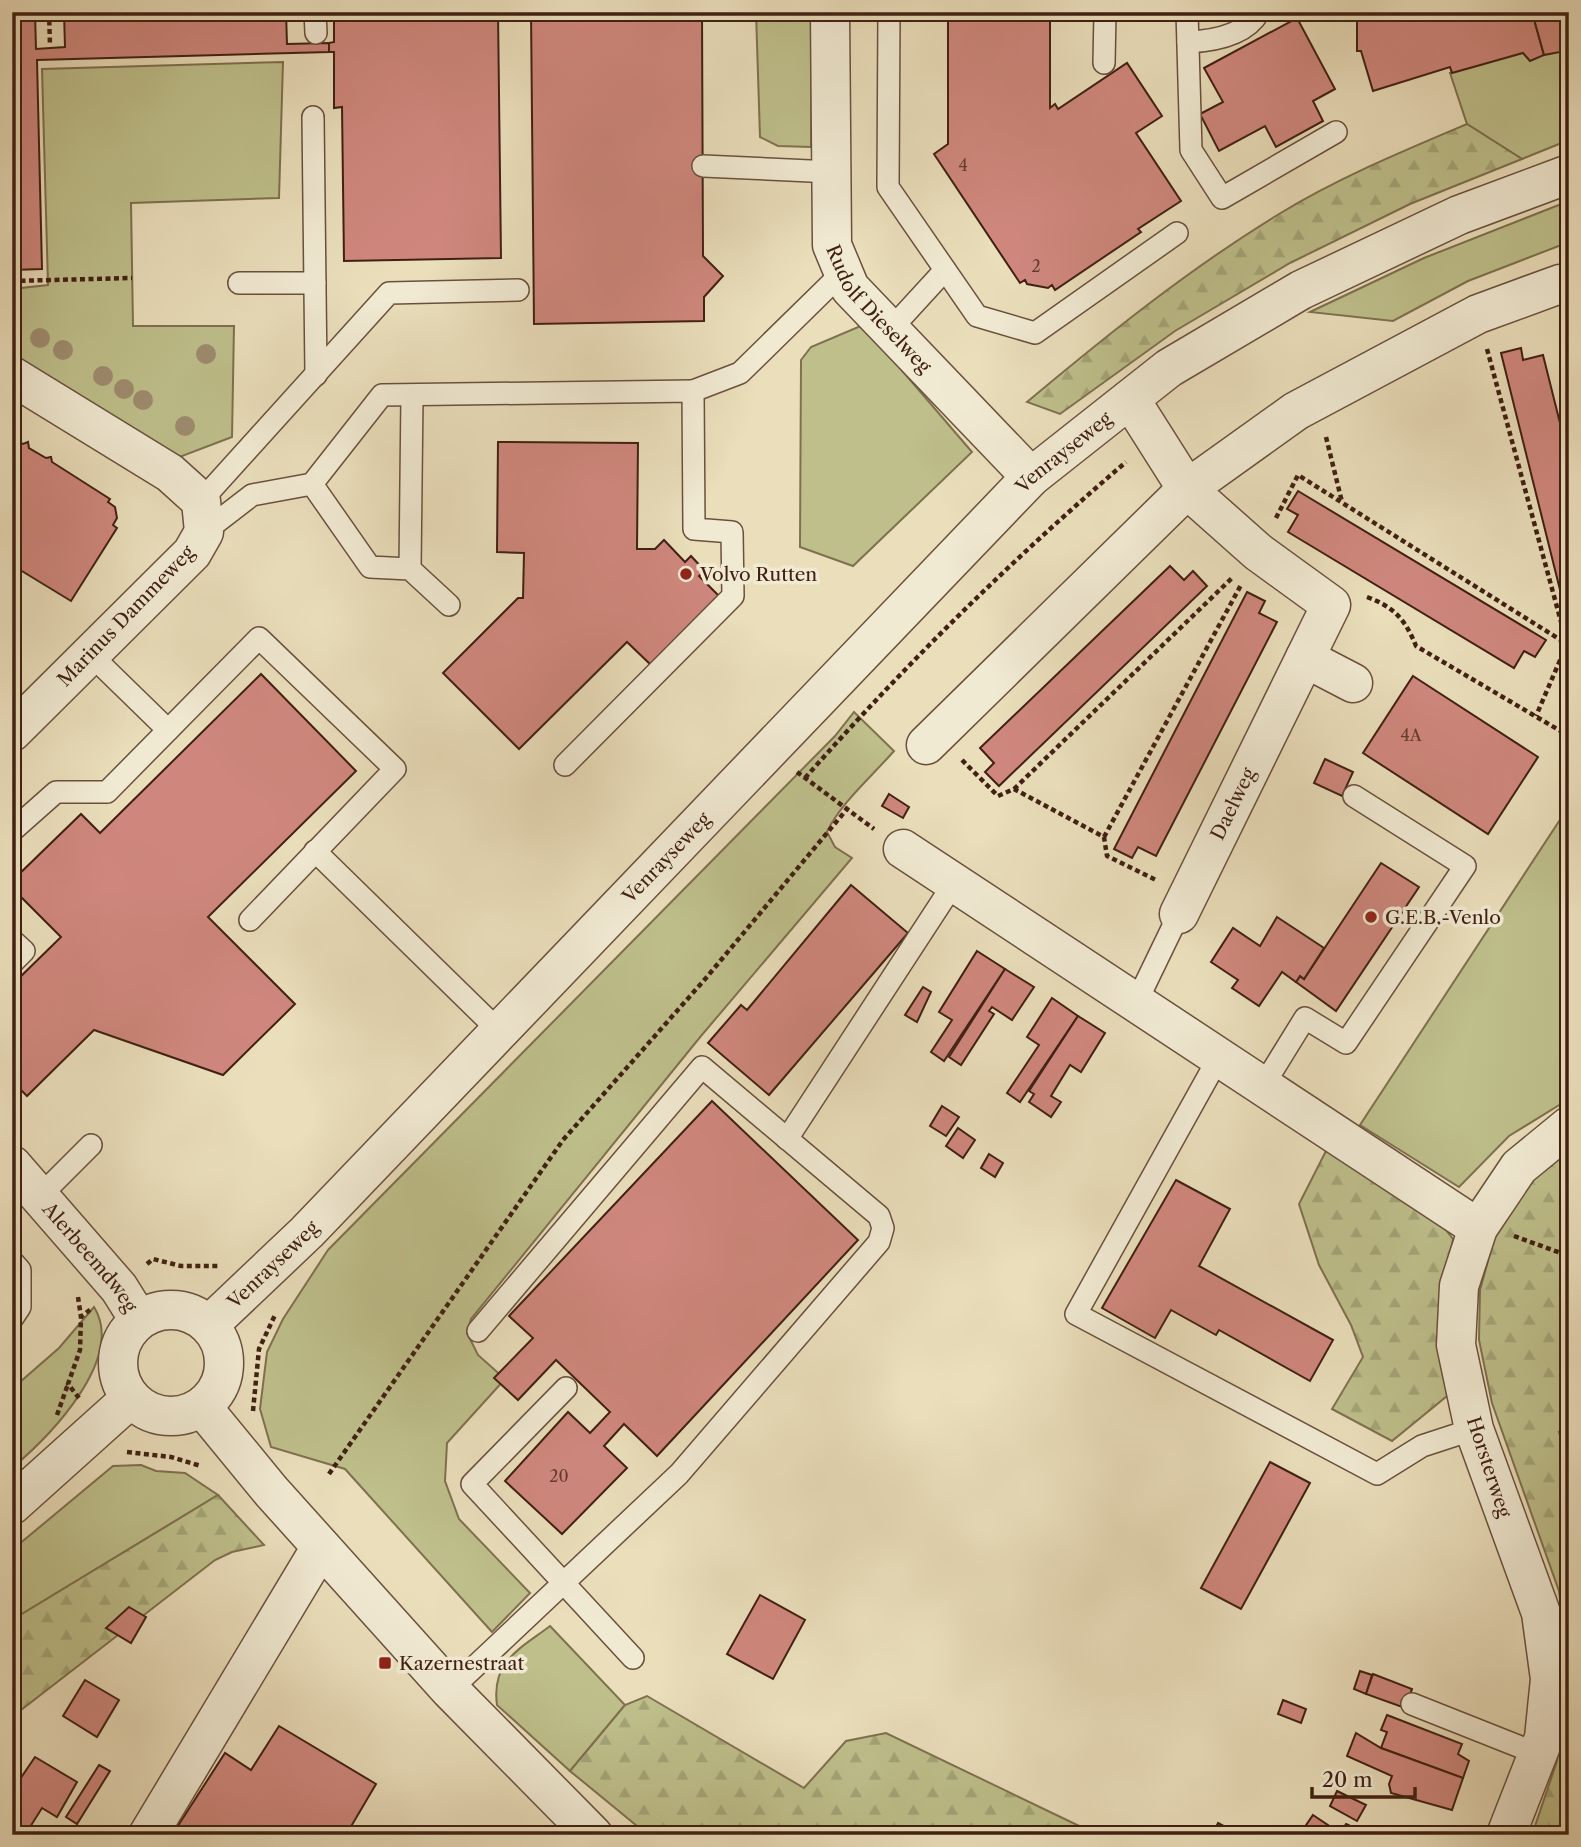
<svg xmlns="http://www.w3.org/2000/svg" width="1581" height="1847" font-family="'Libre Caslon Text',serif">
  <defs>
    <pattern id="forest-firs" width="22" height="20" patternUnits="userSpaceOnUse" patternTransform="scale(1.75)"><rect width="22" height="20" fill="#bebf8b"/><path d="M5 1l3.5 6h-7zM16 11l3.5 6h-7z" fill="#a4a477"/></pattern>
  </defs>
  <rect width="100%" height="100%" fill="#eadebb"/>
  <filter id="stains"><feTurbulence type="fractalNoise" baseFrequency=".00286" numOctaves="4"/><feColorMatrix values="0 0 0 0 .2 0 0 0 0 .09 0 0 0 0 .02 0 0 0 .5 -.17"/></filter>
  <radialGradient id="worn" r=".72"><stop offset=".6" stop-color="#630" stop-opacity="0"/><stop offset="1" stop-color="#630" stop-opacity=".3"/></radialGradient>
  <g fill="#bebf8b" stroke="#7f704f" stroke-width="2">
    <polygon points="756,12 812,12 811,147 778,146 760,137"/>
    <polygon points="1569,38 1569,140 1522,159 1467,124 1450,73"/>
    <polygon points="283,62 279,198 131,203 133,326 234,326 232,437 177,458 12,355 12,289 48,285 42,69"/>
    <polygon points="1569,201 1569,242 1468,281 1393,321 1310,312 1424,258"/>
    <polygon points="863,325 972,452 853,566 800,547 801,360 811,347"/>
    <path d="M854 712 894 751C873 775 839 805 827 832L835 847 852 858 701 1036 471 1319 467 1333 478 1355 505 1379 447 1443 445 1481 459 1519 530 1593 492 1632 345 1469 271 1447 260 1409 267 1352 283 1319 328 1250 835 736Z"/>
    <polygon points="1569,806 1569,1099 1509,1136 1459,1187 1360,1125"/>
    <path d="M94 1307C126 1359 49 1437 12 1468V1389L59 1348Z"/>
    <polygon points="141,1465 156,1471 185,1473 218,1495 12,1620 12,1550 113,1466"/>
    <path d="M550 1626 625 1705 570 1771 497 1705C491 1661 520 1649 550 1626Z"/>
  </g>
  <g fill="url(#forest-firs)" stroke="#7f704f" stroke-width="2">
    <path d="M1467 124 1522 159 1410 204 1290 263 1175 331 1060 414 1027 402C1107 335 1189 269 1279 214 1338 178 1403 151 1467 124Z"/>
    <polygon points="1327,1149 1437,1219 1453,1239 1439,1317 1447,1396 1392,1441 1332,1409 1363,1357 1351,1325 1319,1265 1299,1204"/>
    <polygon points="1569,1149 1569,1434 1559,1432 1569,1471 1569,1674 1559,1591 1492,1403 1479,1340 1480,1290 1494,1239 1532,1179"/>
    <polygon points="218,1495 264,1545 232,1552 215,1560 12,1717 12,1620"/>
    <polygon points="647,1696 804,1788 846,1741 886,1733 1098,1835 648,1835 570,1771 625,1705"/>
    <polygon points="1562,1712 1569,1712 1569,1835 1532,1835 1557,1761"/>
  </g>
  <g fill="#cf877d" stroke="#402013" stroke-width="2">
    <polygon points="12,12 35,12 36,49 65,47 64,12 286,12 287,44 329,43 329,52 37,60 42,269 12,270"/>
    <polygon points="334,12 498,12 501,258 344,261 342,107 334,108 334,52 329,52 329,43 334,42"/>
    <polygon points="531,12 702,12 703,256 723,276 704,297 704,321 534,324"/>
    <polygon points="948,12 1050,12 1050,108 1055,104 1058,109 1127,63 1162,116 1136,133 1181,201 1138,229 1141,232 1055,290 1052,285 1048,288 1027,284 1025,280 1020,283 934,154 948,144"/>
    <polygon points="1357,12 1532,12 1544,55 1530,61 1523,53 1452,73 1450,67 1373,91 1361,51 1357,51"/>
    <polygon points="1532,12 1569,12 1569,39 1562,41 1560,52 1544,55"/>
    <polygon points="1297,18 1335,89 1313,101 1323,121 1276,147 1265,126 1219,151 1200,114 1223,102 1204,68"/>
    <polygon points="1521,348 1523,360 1543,355 1569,459 1569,626 1501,353"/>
    <polygon points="12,437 23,444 28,442 29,448 46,458 51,457 52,462 110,499 108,502 115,507 117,518 113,525 117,528 71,601 12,565"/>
    <polygon points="498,442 638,443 637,549 655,549 664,540 685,562 691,556 705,571 699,576 721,598 652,666 627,642 519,749 443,673 518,598 523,598 524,553 497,552"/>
    <polygon points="1298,491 1546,640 1535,657 1524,651 1514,668 1288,532 1298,515 1287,509"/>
    <polygon points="1170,566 1184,580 1193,571 1207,586 999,786 985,772 994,763 980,748"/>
    <polygon points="1247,592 1265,601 1259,613 1277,622 1156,856 1138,847 1132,858 1114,849"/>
    <polygon points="261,674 356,771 208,917 295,1004 223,1075 94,1030 27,1096 12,1081 12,985 61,937 12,888 12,881 81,814 100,833"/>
    <polygon points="1413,676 1538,757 1488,834 1363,753"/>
    <polygon points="1325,759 1353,772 1342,796 1314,783"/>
    <polygon points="889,794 909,807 903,818 882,806"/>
    <polygon points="1381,863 1419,887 1336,1011 1296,982 1300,976 1304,979"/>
    <polygon points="851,885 908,933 769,1095 708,1043 741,1005 747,1010"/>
    <polygon points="1277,917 1324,948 1304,979 1300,976 1296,982 1282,972 1259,1006 1232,988 1238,980 1211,962 1233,928 1260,946"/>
    <polygon points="977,951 1005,969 944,1061 931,1052 952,1020 939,1012"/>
    <polygon points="1005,969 1034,987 1012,1020 992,1007 989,1011 994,1014 961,1065 949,1057"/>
    <polygon points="923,987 931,992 917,1022 905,1015"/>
    <polygon points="1052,998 1078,1016 1020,1102 1007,1093 1039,1045 1027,1037"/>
    <polygon points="1078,1016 1105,1033 1081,1072 1070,1065 1051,1096 1061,1102 1051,1117 1029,1102 1034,1094 1029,1091"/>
    <polygon points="712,1101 858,1240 657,1456 624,1424 604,1446 627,1468 562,1534 505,1481 568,1412 590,1433 610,1412 556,1360 518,1400 494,1378 533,1338 509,1316"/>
    <polygon points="942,1106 959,1117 946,1136 930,1126"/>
    <polygon points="958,1128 975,1140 963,1158 946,1146"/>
    <polygon points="989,1154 1003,1163 995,1177 981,1168"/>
    <polygon points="1176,1180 1230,1209 1199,1266 1333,1340 1310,1381 1219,1330 1216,1335 1171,1310 1155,1338 1102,1308"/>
    <polygon points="1270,1462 1310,1483 1241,1609 1201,1588"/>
    <polygon points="760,1595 805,1620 773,1679 727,1654"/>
    <polygon points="129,1607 146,1617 131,1643 106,1628"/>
    <polygon points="1360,1671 1372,1675 1366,1694 1354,1689"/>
    <polygon points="1373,1674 1412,1689 1405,1708 1366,1694"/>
    <polygon points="85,1680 119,1700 97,1737 63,1716"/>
    <polygon points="1283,1700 1306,1709 1301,1723 1278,1714"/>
    <polygon points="1387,1715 1462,1744 1458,1754 1469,1761 1463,1778 1381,1748 1387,1732 1381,1730"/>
    <polygon points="279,1726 376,1784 346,1835 172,1835 225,1753 251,1770"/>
    <polygon points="1356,1733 1381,1748 1463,1778 1452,1810 1391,1793 1389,1784 1392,1776 1347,1756"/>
    <polygon points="35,1757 77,1782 57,1817 42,1808 25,1835 12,1835 12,1791"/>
    <polygon points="99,1765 110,1771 77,1824 66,1817"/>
    <polygon points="1337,1791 1366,1805 1357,1821 1330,1806"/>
    <polygon points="1313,1815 1340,1833 1346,1835 1300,1834"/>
    <polygon points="1218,1823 1240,1835 1212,1835"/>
    <polygon points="1346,1824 1359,1830 1371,1835 1346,1835 1341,1832"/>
  </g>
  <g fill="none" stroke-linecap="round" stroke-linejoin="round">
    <g stroke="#6a503d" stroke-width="24">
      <g id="service">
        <polyline points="315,12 316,33"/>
        <polyline points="889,12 888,187 977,316 1035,333 1177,233"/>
        <polyline points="1187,12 1191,150 1222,198 1336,132"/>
        <path d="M1188 42C1212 41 1245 36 1259 12"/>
        <polyline points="1104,63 1105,12"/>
        <polyline points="313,117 316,375"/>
        <polyline points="703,166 832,172"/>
        <polyline points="239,283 315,283"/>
        <polyline points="890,330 945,270"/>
        <polyline points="693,391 740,373 843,272"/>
        <polyline points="312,484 370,567 410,569 449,605"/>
        <polyline points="201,501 389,293 518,290"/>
        <polyline points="204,532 252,495 312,484 382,395 693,391 694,529 732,532 733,596 565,765"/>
        <polyline points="410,569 412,396"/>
        <polyline points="90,654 168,730"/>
        <polyline points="12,831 56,792 107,792 259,638 395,769 250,920"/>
        <polyline points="315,851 498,1030"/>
        <polyline points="12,940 24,951 12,963"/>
        <polyline points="1136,1003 1179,914"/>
        <polyline points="1219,1057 1076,1314 1377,1474 1422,1446 1474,1429"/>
        <polyline points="1263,1086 1305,1018 1346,1043 1465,866 1354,796"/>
        <polyline points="787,1139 954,883"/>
        <polyline points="40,1196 91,1145"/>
        <polyline points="12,1261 20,1270 20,1307 12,1319"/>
        <polyline points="566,1388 472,1484 633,1658"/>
        <polyline points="450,1690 679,1474 879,1242 883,1228 879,1216 702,1067 478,1331"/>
        <polyline points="1412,1704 1538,1754"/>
      </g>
    </g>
    <g stroke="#6a503d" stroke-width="41">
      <g id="minor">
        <path id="s1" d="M830 12 832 245 850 288 1031 477"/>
        <polyline points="12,376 170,473 201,501 204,532 192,553 12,732"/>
        <polyline points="1130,399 1187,489 1258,552 1331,605 1179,914"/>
        <polyline points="1305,658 1353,683"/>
        <polyline points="926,745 1187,489 1296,411 1478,314 1560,284"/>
        <polyline points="903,849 1478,1228"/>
        <path id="s2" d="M12 1165 119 1288 139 1320"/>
        <polyline points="148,1835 321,1547"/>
        <polyline points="1506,1835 1544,1738 1550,1679 1541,1613 1474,1429 1456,1345 1459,1286 1478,1228 1519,1167 1569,1126"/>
      </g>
    </g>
    <g stroke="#6a503d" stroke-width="41">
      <g id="tertiary">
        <circle cx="171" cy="1363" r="53"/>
        <path id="s3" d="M209 1325 307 1232 1031 477 1169 368 1301 290 1459 215 1569 174"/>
        <polyline points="202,1407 271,1491 450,1690 593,1835"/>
        <polyline points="12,1505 130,1399"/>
      </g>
    </g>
    <g stroke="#402013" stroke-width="4.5" stroke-dasharray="5 3.5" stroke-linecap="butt">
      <polyline points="49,12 50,45"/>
      <polyline points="12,281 132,278"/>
      <polyline points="1487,349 1567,644 1536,716"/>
      <polyline points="1326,437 1342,502"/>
      <polyline points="1276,518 1298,475 1567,644"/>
      <path d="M1367 597C1394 607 1405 619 1416 646L1569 736"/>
      <polyline points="962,760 998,796 1014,789 1104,837 1107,856 1156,880"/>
      <polyline points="797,772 874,829"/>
      <path d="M805 778C905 665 1011 560 1126 462"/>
      <polyline points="1014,789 1232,578"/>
      <polyline points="1104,837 1241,585"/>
      <polyline points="1514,1236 1569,1256"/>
      <polyline points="147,1264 153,1259 181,1266 218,1266"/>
      <polyline points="78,1297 81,1317"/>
      <polyline points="79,1398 68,1384 80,1350 81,1317 91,1309"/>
      <polyline points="253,1411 259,1349 275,1315"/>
      <polyline points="57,1415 68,1384"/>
      <polyline points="127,1452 171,1457 201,1466"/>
      <polyline points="329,1474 563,1140 706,978 847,809"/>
    </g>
    <use href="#service" stroke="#f1ead3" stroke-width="21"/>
    <use href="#minor" stroke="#f1ead3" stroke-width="38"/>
    <use href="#tertiary" stroke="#f1ead3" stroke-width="38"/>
  </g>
  <g fill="#9e8c6f">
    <circle cx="40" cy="338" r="10"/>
    <circle cx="63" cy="350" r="10"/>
    <circle cx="206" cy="354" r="10"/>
    <circle cx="103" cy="376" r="10"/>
    <circle cx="124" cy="389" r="10"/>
    <circle cx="143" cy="400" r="10"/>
    <circle cx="185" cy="426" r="10"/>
  </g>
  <g fill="#8f2418" stroke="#f1ead3" stroke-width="2.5">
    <circle cx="686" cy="574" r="7"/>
    <circle cx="1371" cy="917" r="7"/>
    <rect x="378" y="1656" width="14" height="14" rx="3.5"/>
  </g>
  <g text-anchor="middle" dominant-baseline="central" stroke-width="7" stroke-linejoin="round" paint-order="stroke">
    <g font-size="16" fill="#643a2e">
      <text x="963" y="165">4</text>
      <text x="1036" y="266">2</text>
      <text x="1411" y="735">4A</text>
      <text x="559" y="1476">20</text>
    </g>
    <g font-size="19" fill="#402013" stroke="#f1ead3">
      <text stroke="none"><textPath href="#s1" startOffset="313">Rudolf Dieselweg</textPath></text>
      <text stroke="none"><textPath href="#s3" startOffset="1222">Venrayseweg</textPath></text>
      <text transform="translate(126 616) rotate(-46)">Marinus Dammeweg</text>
      <text transform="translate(1233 804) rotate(-64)">Daelweg</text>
      <text stroke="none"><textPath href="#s3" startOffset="654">Venrayseweg</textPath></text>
      <text stroke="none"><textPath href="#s2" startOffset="121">Alerbeemdweg</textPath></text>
      <text stroke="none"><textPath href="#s3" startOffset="88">Venrayseweg</textPath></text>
      <text transform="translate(1489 1467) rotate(72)">Horsterweg</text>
    </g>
    <g font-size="19" fill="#402013" stroke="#f1ead3" text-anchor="start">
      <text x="700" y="574">Volvo Rutten</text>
      <text x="1385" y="917">G.E.B.-Venlo</text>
      <text x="399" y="1663">Kazernestraat</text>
    </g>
  </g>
  <rect width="1581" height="1847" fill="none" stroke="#eadebb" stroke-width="42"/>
  <rect x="14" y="14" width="1553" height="1819" fill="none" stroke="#402013" stroke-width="3.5"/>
  <rect x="21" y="21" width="1539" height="1805" fill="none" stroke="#402013" stroke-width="2"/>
  <path d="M1312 1787v10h103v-10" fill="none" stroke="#402013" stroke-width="3.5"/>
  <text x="1322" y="1787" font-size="21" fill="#402013" stroke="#f1ead3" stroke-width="5" paint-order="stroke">20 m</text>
  <rect width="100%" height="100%" filter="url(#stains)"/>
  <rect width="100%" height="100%" fill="url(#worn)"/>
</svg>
